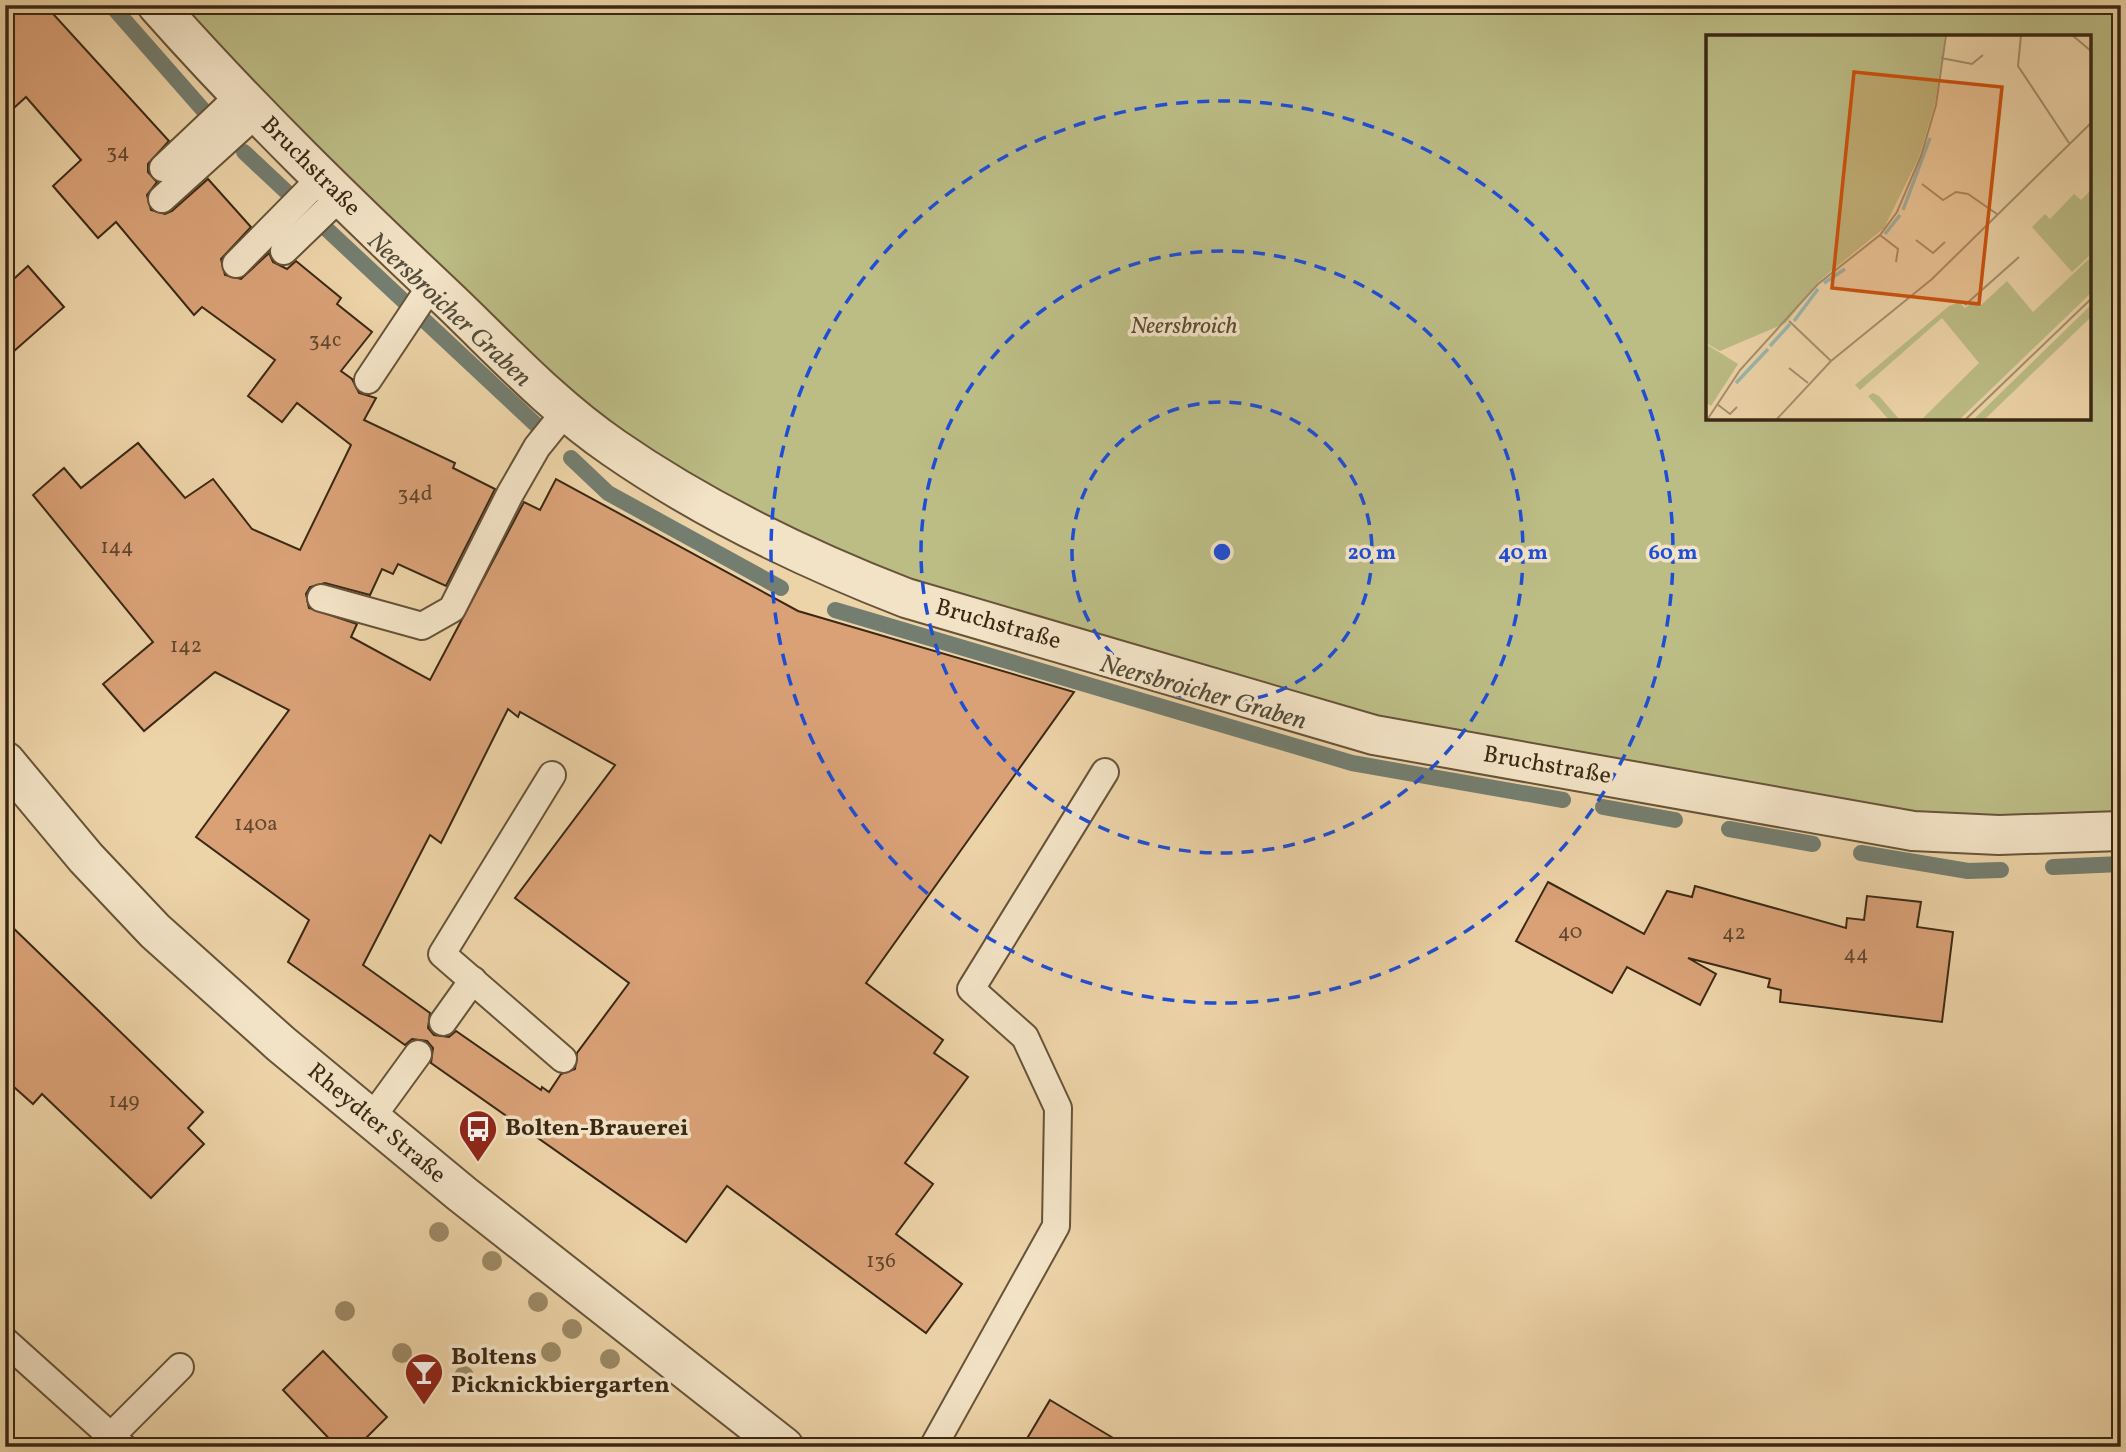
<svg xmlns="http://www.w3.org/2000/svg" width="2126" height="1452" font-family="Vollkorn,serif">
  <rect width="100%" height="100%" fill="#edd4a8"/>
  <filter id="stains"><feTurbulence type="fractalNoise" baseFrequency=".00286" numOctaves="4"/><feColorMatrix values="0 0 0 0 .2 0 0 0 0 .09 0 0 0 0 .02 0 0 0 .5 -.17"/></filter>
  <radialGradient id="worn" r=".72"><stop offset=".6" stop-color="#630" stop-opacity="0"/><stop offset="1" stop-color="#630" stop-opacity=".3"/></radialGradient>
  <path fill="#bcbc85" stroke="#7b724c" stroke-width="2" fill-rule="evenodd" d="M178 5H2121V814L1906 817 1363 718 824 552 635 452 318 160ZM1708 37H2089V418H1708Z"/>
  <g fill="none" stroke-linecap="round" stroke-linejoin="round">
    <g stroke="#747e70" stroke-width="16">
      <polyline points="111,5 205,112"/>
      <polyline points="244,152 292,197"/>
      <polyline points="317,220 547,435"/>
      <polyline points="571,458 608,493 781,588"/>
      <polyline points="835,610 1352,763 1563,800"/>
      <polyline points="1603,807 1675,820"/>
      <polyline points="1729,829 1813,844"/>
      <polyline points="1861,853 1968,871 2001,870"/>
      <polyline points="2053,867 2121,864"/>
    </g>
  </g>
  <g fill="#daa177" stroke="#3a2814" stroke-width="2" fill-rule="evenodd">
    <path d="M5 5H45L169 141 148 164V172L157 182 147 195 151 210 165 214 172 211 208 179 251 227 221 259 225 275 241 279 269 253 273 262 287 269 296 261 341 298 337 304 372 332 341 371 352 379 359 393 376 398 364 420 455 463 453 468 495 489 446 586 398 564 393 574 382 569 370 595 325 583 310 587 306 594 309 608 357 624 351 637 430 680 524 502 540 510 556 479 798 611 1074 692 866 983 943 1040 934 1053 968 1077 905 1163 933 1184 896 1234 962 1284 926 1333 727 1186 686 1242 431 1063 433 1048 427 1041 412 1039 405 1045 288 962 309 920 196 837 289 710 215 672 144 731 103 684 153 642 33 495 64 468 81 488 138 443 185 498 213 479 252 529 300 550 351 445 297 403 282 422 248 396 275 360 202 307 194 315 116 222 98 238 53 186 81 160 26 97 5 116ZM508 709 518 717 520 712 615 765 515 898 629 983 577 1053 575 1069 561 1074 549 1092 542 1087 541 1090 456 1031 449 1037 434 1035 428 1028 430 1013 363 965 430 835 441 843Z"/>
    <polygon points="28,266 64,307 5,359 5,287"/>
    <polygon points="1548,882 1644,934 1667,891 1692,897 1695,886 1846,928 1847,918 1864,920 1867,896 1921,902 1917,927 1953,932 1942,1022 1780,1002 1781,990 1768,987 1770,979 1688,958 1716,974 1700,1005 1627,967 1612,993 1516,941"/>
    <polygon points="5,920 203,1112 188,1128 204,1144 151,1198 42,1094 33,1104 5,1079"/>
    <polygon points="323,1351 387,1417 357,1447 337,1447 283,1390"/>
    <polygon points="1050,1400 1128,1447 1022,1447"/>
  </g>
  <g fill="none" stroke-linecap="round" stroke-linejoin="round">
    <g stroke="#675339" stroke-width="30">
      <g id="lane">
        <polyline points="163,168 238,97"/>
        <polyline points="162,199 256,114"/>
        <polyline points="284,251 340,197"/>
        <polyline points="236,264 320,179"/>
        <polyline points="368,380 432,284"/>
        <polyline points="321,598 422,626 452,609 510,494 537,447 566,411"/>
        <polyline points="552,775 442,954 563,1059"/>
        <polyline points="443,1022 473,980"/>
        <polyline points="370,1120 418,1054"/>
        <polyline points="5,1341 123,1447"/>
        <polyline points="111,1436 180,1367"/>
        <polyline points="933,1447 1056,1226 1058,1108 1025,1037 971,989 1105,772"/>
      </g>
    </g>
    <g stroke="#675339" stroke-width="42">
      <g id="street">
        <path d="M157 5C250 110 350 207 452 303 504 353 554 407 614 448 705 511 803 558 906 598L1374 735 1913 831 1999 835 2121 831"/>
        <polyline points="5,761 86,858 155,931 281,1044 462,1194 784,1447"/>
      </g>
    </g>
    <use href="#lane" stroke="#f3e3c6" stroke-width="26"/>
    <use href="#street" stroke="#f3e3c6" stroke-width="38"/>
  </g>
  <g fill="#9c8a66">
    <circle cx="439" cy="1232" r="10"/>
    <circle cx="492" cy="1261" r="10"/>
    <circle cx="538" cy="1302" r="10"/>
    <circle cx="345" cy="1311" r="10"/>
    <circle cx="572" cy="1329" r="10"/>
    <circle cx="551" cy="1352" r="10"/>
    <circle cx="402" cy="1353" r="10"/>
    <circle cx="610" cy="1359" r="10"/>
    <circle cx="464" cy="1376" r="10"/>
  </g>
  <g fill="none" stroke="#1d4ed8" stroke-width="3.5" stroke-dasharray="12 9">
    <circle cx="1222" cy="552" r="150"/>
    <circle cx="1222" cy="552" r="301"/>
    <circle cx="1222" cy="552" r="451"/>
  </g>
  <defs>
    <g id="bus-pin" transform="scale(2.0125)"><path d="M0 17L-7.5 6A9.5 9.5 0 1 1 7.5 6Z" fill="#8f2418" stroke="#f3e3c6"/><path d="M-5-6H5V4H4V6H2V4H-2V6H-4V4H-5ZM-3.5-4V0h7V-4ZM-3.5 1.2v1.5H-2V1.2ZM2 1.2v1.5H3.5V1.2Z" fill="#fff"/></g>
    <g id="bar-pin" transform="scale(2.0125)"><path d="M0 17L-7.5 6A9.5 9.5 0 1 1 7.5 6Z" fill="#8f2418" stroke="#f3e3c6"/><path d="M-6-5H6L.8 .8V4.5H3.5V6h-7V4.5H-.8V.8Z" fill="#fff"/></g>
  </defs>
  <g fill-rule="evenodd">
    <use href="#bus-pin" x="478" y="1129"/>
    <use href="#bar-pin" x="424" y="1372"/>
  </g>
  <g text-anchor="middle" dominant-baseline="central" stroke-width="7" stroke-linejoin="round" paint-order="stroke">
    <g font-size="21" fill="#62462d">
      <text x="118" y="152">34</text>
      <text x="325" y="340">34c</text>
      <text x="415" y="494">34d</text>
      <text x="117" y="547">144</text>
      <text x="186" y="646">142</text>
      <text x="256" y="824">140a</text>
      <text x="1570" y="932">40</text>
      <text x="1734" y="933">42</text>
      <text x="1856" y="954">44</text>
      <text x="124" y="1101">149</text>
      <text x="881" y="1261">136</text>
    </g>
    <g font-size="24" fill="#3a2814" stroke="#f3e3c6">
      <text transform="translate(310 167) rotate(45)">Bruchstraße</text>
      <text transform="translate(998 625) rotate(16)">Bruchstraße</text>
      <text transform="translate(1547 766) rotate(10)">Bruchstraße</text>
      <text transform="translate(376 1124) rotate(40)">Rheydter Straße</text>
    </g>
    <g font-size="24" font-style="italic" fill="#5a4d30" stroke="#f3e3c6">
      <text x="1184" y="327">Neersbroich</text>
    </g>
    <g font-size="24" font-weight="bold" fill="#3a2814" stroke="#f3e3c6" text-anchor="start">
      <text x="505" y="1129">Bolten-Brauerei</text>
      <text x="451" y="1358">Boltens<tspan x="451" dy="28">Picknickbiergarten</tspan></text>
    </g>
    <g font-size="26" font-style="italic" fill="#524c3a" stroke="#f3e3c6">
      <text transform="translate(449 310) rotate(43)">Neersbroicher Graben</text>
      <text transform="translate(1203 693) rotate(16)">Neersbroicher Graben</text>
    </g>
  </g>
  <g transform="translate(1706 35)">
    <rect width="385" height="385" fill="#edd4a8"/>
    <path d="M0 0H239L229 68 213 122 178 193 112 247 80 288 14 316 0 308ZM385 155V219L366 237 326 192 339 179 344 184 368 159 375 165ZM385 222V258L253 385H215L273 328 236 283 154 355 149 350 243 271 253 267 259 273 268 266 273 272 301 246 327 277ZM385 270V282L278 385H267ZM0 309 32 329 5 371 0 368ZM167 358 173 361 194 385H183L162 361Z" fill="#bcbc85"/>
    <path fill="none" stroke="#9ab7ae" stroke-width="3.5" d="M197 175 224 103M179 199 194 180M118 248 139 234M88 286 112 254M64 311 84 289M30 348 62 314"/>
    <path fill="none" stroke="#a58f6d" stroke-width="2" d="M315 0 312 31 363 108M366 0 385 16M235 23 266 29 277 20M216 149 237 165 250 157 262 159 291 179M174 200 192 214 190 227M210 205 227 218 239 207M259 270 313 222M83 286 125 326M83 333 102 348M11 369 24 379 31 372M1 385 34 335 112 249 174 200 191 177 215 121 230 70 240 0M70 385 125 326 226 244 385 88M259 385 385 264"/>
    <path fill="#ce520d" fill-opacity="0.15" stroke="#ce520d" stroke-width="3.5" d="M148 37 296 52 273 269 126 253Z"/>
    <rect width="385" height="385" fill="none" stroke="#3a2814" stroke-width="3.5"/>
  </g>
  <circle cx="1222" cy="552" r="10" fill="#1d4ed8" stroke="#f3e3c6" stroke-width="3.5"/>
  <g font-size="21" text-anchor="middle" font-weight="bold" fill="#1d4ed8" stroke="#f3e3c6" stroke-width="7" stroke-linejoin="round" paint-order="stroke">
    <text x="1372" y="559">20 m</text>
    <text x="1523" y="559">40 m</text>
    <text x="1673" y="559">60 m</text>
  </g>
  <rect width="2126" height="1452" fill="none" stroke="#edd4a8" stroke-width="28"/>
  <rect x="7" y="7" width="2112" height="1438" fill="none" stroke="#3a2814" stroke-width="3.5"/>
  <rect x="14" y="14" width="2098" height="1424" fill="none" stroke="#3a2814" stroke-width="2"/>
  <rect width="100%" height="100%" filter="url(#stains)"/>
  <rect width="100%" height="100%" fill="url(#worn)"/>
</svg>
